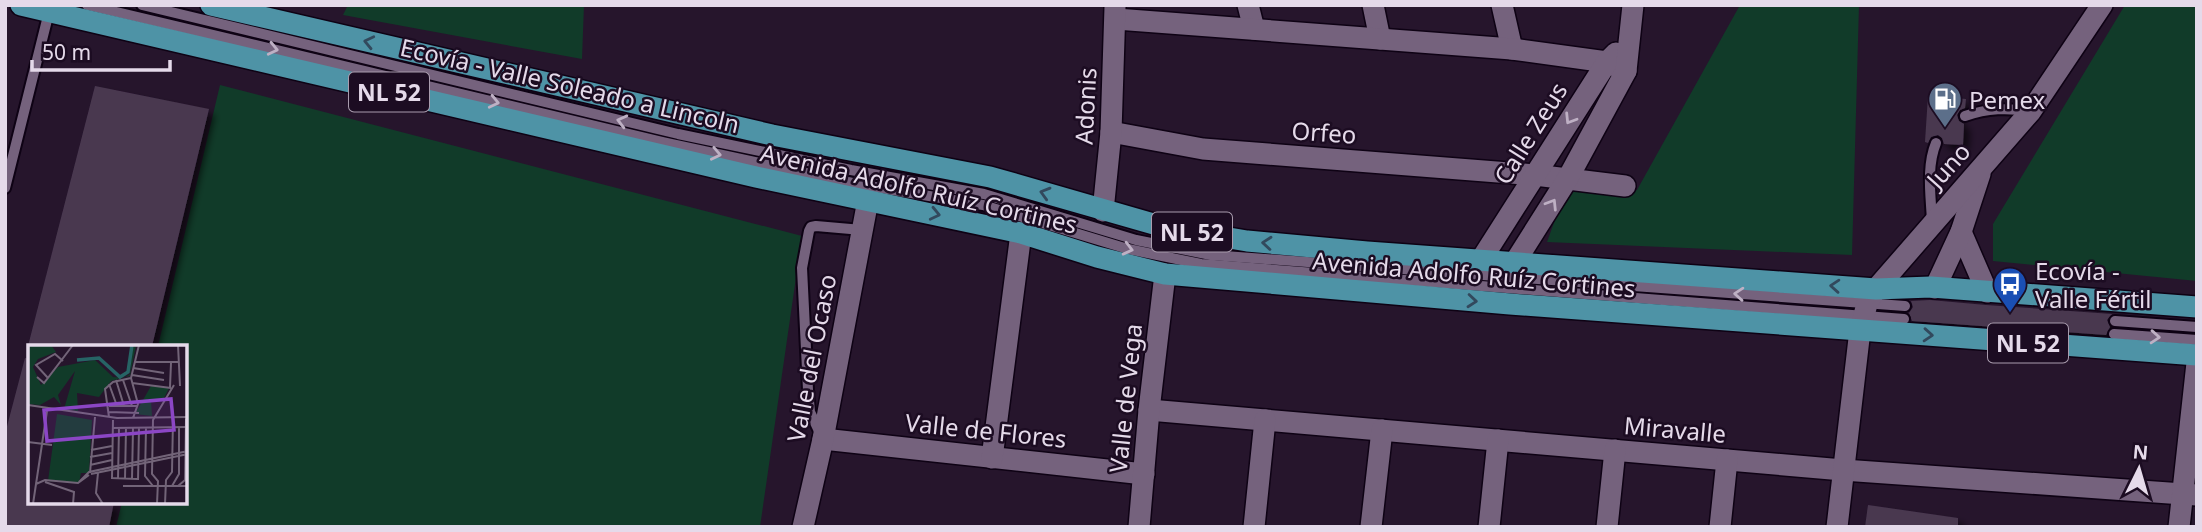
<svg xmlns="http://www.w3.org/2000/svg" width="2202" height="532" font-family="'Noto Sans',sans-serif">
  <defs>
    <filter id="shadow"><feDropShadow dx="6" dy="6" stdDeviation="3.5" flood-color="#0009"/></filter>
  </defs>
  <rect width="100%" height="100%" fill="#26152c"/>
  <g fill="#113b29">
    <polygon points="348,5 584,5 582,59 343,15"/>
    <polygon points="1740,5 1859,5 1852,255 1547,242 1565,192 1637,190"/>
    <polygon points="2125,5 2197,5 2197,281 1993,261 1993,224"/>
    <polygon points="220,85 802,236 760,527 116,527 122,502 186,502 186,346 158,346"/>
  </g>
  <g fill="#493850" filter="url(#shadow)">
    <polygon points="95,86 209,109 152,346 28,346"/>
    <polygon points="1928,96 1966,99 1965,108 1960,110 1957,115 1959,121 1964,124 1963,145 1944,144 1942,138 1938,135 1931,137 1928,143 1925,142"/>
    <polygon points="1930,300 1986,305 2112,314 2107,320 2110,327 2106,335 1912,321 1909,313 1913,307 1911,301"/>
    <polygon points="25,358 30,359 30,502 114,502 109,527 5,527 5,434"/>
    <polygon points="1868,505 1958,518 1958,527 1865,527"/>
  </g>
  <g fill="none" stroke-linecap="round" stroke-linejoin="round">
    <g stroke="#0e0214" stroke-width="14">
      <g id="lane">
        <polyline points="87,5 663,142 857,184 983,205 1128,249 1201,264 1904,319"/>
        <polyline points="142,5 678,134 851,170 984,194 1136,240 1211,255 1905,306"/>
        <path d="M1965 116C1988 108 2007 108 2031 111"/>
        <polyline points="5,188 49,12"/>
        <path d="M1932 222C1931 197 1926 167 1936 143"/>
        <polyline points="2115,321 2197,327"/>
        <polyline points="2114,334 2197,340"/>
        <polyline points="820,433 810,412 808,390 802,268 809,231 811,227 816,226 862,230"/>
      </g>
    </g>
    <g stroke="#0e0214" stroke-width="24">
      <g id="street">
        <polyline points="1248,5 1254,29"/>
        <polyline points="1373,5 1380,39"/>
        <polyline points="1502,5 1512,49"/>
        <polyline points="1116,19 1512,49 1607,62 1626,71"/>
        <polyline points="1111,132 1203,149 1535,175 1625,186"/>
        <polyline points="1103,211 1111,132 1115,7"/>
        <polyline points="1961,232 1987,292"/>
        <polyline points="1481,260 1607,62 1616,53"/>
        <polyline points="1515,262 1568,178 1626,71 1633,5"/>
        <polyline points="1935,288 1961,232 1980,174"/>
        <polyline points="1149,410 1843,470 2197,495"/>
        <polyline points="823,439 1144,474"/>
        <polyline points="992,458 1021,233"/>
        <polyline points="803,527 823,439 868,200"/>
        <polyline points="1139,527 1149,410 1165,274"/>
        <polyline points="1254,527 1265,420"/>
        <polyline points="1371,527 1382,430"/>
        <polyline points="1489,527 1498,440"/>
        <polyline points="1607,527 1615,450"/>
        <polyline points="1720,527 1727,460"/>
        <polyline points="1837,527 1860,330 1867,304 1876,289 2031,111 2102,5"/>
        <polyline points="2179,527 2197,363"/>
      </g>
    </g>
    <g stroke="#0e0214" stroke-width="24">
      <g id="primary">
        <polyline points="21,5 756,177 1021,233 1097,257 1165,274 1510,304 2197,355"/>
        <polyline points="211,5 772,135 990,177 1164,227 1247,241 1367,252 1876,289 1931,287 2197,307"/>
      </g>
    </g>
    <use href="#lane" stroke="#75627d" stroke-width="10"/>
    <use href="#street" stroke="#75627d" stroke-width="21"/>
    <use href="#primary" stroke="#4e93a6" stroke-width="21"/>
  </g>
  <defs><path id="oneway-chevron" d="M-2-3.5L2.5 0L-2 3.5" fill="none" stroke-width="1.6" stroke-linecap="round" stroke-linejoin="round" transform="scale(1.75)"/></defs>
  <g stroke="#32495d">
    <use href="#oneway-chevron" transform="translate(369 42) rotate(-167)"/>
    <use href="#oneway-chevron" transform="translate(1045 193) rotate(-164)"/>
    <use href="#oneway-chevron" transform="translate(935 214) rotate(13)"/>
    <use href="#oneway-chevron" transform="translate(1267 243) rotate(-175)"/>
    <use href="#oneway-chevron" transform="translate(1835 286) rotate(-176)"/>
    <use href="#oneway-chevron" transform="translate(1472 301) rotate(5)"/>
    <use href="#oneway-chevron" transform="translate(1928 335) rotate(4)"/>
  </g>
  <g stroke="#beb0c4">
    <use href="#oneway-chevron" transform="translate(273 49) rotate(13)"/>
    <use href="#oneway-chevron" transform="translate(494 102) rotate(13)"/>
    <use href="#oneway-chevron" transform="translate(1570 119) rotate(122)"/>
    <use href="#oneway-chevron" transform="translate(622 121) rotate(-166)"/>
    <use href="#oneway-chevron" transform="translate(716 154) rotate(12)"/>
    <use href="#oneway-chevron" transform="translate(1552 204) rotate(-58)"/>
    <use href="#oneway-chevron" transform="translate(1128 249) rotate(14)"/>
    <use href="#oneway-chevron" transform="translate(1739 294) rotate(-176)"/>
    <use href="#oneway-chevron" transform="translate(2155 337) rotate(4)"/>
  </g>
  <defs>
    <g id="fuel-pin" transform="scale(1.75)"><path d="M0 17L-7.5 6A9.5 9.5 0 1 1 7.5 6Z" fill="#5c6f8a" stroke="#1c0c22"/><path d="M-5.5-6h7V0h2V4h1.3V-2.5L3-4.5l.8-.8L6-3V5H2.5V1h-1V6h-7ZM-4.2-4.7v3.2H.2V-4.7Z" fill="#fff"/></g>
    <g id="bus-pin" transform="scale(1.75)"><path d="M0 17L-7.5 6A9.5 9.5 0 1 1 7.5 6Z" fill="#1a4fb4" stroke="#1c0c22"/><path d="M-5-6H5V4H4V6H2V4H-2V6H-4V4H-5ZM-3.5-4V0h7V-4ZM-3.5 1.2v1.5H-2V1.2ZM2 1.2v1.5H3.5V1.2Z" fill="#fff"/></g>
  </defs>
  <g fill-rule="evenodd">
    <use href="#fuel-pin" x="1945" y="99"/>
    <use href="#bus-pin" x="2010" y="284"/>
  </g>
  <g text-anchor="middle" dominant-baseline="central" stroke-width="5" stroke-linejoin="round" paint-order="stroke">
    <g fill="#1c0c22" stroke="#a99cae" stroke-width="2">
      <rect x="349" y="72.5" width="80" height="39" rx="5"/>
      <rect x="1152" y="212.5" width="80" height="39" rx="5"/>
      <rect x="1988" y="323.5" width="80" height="39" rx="5"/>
    </g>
    <g font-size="23" font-weight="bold" fill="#e5daea">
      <text x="389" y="92">NL 52</text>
      <text x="1192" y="232">NL 52</text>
      <text x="2028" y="343">NL 52</text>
    </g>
    <g font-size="24" fill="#e5daea" stroke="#1c0c22">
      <text transform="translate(570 85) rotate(13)">Ecovía - Valle Soleado a Lincoln</text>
      <text transform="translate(1085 106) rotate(-87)">Adonis</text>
      <text transform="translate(1324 132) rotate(4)">Orfeo</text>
      <text transform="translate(1530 133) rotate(-58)">Calle Zeus</text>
      <text transform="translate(1948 165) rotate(-48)">Juno</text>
      <text transform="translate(919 188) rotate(13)">Avenida Adolfo Ruíz Cortines</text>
      <text transform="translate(1474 274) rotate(5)">Avenida Adolfo Ruíz Cortines</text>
      <text transform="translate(811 358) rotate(-79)">Valle del Ocaso</text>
      <text transform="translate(1125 398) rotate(-84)">Valle de Vega</text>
      <text transform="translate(1675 429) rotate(5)">Miravalle</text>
      <text transform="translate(986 430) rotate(6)">Valle de Flores</text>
    </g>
    <g font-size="24" fill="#e5daea" stroke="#1c0c22" text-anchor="start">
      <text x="1969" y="99">Pemex</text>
      <text x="2035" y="270">Ecovía -<tspan x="2035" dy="28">Valle Fértil</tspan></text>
    </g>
  </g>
  <g transform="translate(28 345)">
    <rect width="159" height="159" fill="#26152c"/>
    <path d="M0 0H23L28 7 10 14 5 22 13 40 30 22 67 15 85 32 96 33 102 29 104 4 108 0 102 31 83 36 71 52 49 48 50 66 36 64 47 26 30 50 33 60 26 52 12 60 0 59ZM123 41 141 43 135 55H123L124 71 107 69ZM29 69 64 75 61 128H53L51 138 20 136Z" fill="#113b29"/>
    <path fill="none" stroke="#266465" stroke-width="3.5" d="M49 15 71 13 92 32 100 27 104 0"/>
    <path fill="none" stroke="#726478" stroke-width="2" d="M150 0 152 41M106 17H151M105 23 136 28M104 30 136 35M9 32 16 38 45 0M20 33 8 20 27 9 35 16M88 35 96 61M95 35 104 61M104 38 143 43M81 39 89 61M142 42 143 18M0 60 89 73 160 72M81 61H110M81 67 111 68M81 72 77 44 85 37 103 33M105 73 110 59 103 33 111 0M85 75 84 133 110 134M84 83 160 82M118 83 117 131 125 141M0 97 24 100M63 105 84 101M62 112 84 108M62 120 84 115M62 128 67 72M70 128 68 148 75 159M63 129 160 109M90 134 91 83M97 134 98 83M104 134 105 83M110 135 111 83M17 137 46 147 45 159M51 137 61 127 160 106M8 139 17 135 50 138 61 130M95 141H160M144 141 151 129V82M150 141 157 135 158 74M5 159 19 66M129 159 130 136 124 129 125 75 146 40M137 159 138 135 144 127 145 75"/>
    <path fill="#8b46c5" fill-opacity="0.15" stroke="#8b46c5" stroke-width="3.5" d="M143 54 146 85 19 96 16 65Z"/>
    <rect width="159" height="159" fill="none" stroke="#e5daea" stroke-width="3.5"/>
  </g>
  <rect width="2202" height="532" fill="none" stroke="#e5daea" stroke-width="14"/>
  <g transform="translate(2139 469) rotate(5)" stroke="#1c0c22" stroke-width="5" paint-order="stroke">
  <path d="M0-5L12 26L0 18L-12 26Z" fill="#e5daea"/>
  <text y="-10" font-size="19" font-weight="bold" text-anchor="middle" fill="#e5daea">N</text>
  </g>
  <path d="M32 60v10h138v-10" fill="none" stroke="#e5daea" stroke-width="3.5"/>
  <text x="42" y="60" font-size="21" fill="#e5daea" stroke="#1c0c22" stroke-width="5" paint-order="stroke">50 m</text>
</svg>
